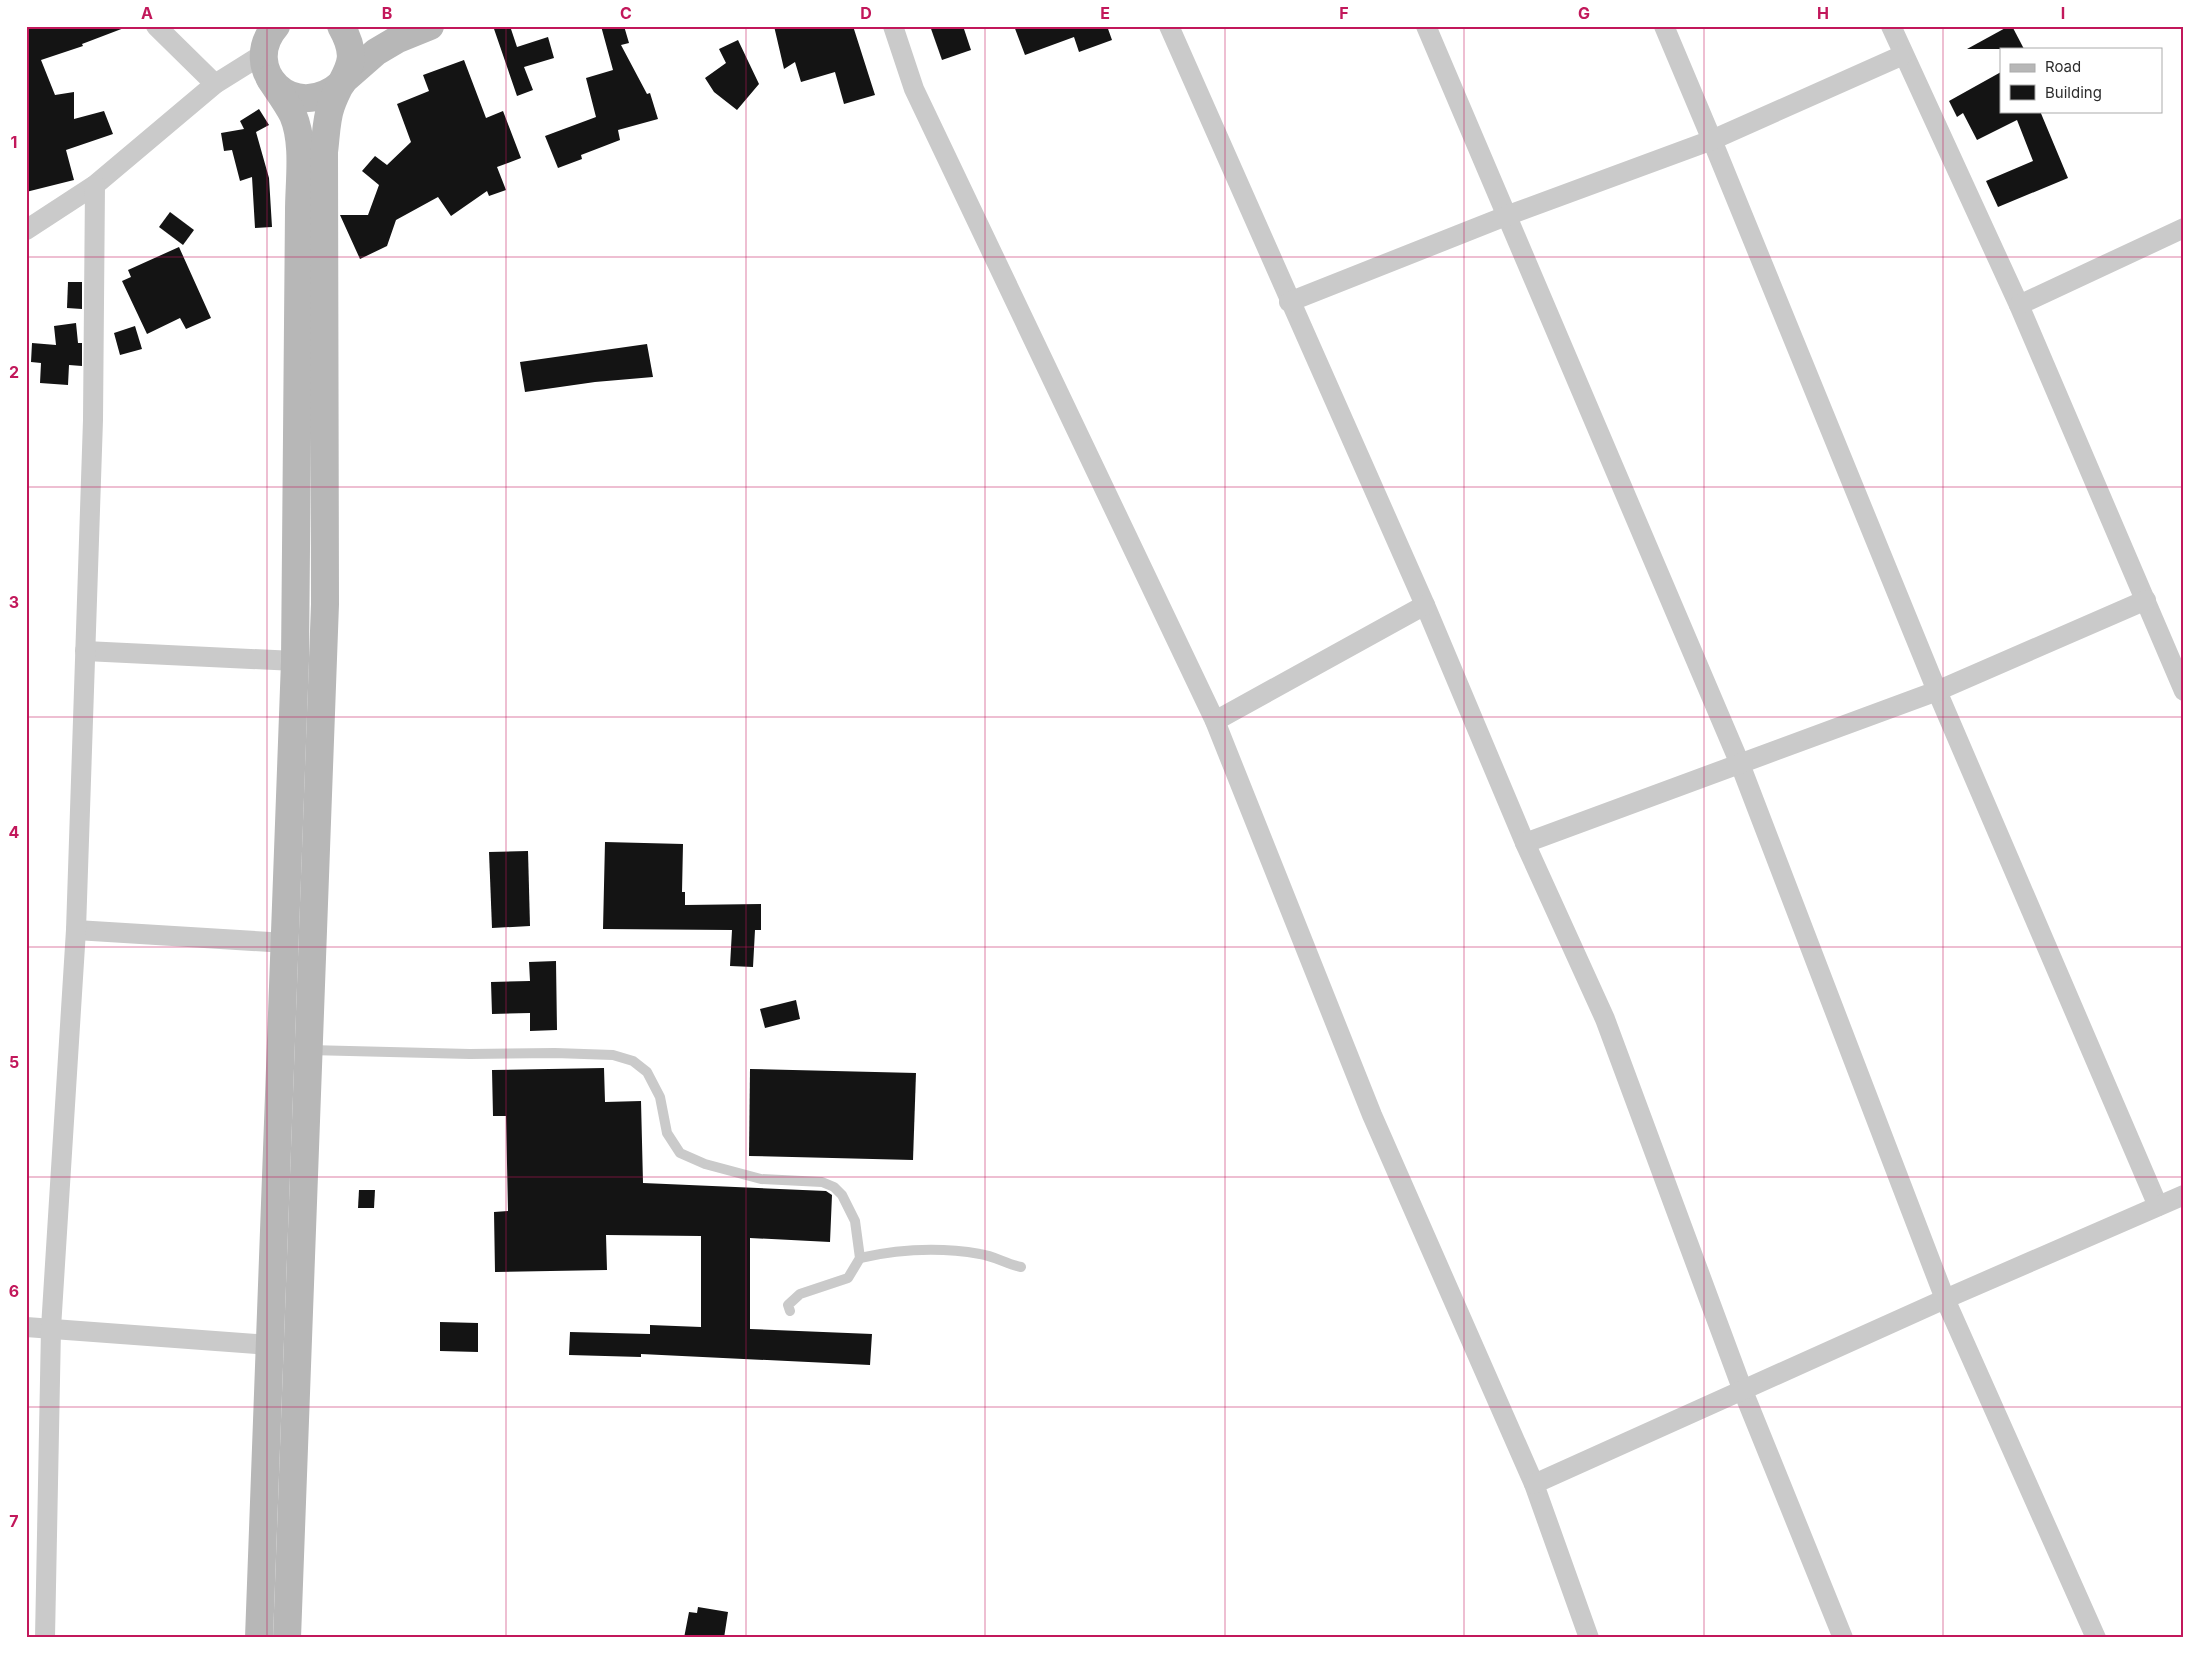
<svg xmlns="http://www.w3.org/2000/svg" width="2210" height="1664" font-family="Inter,sans-serif">
  <rect width="100%" height="100%" fill="#fff"/>
  <g fill="#141414">
    <polygon points="26,26 124,26 124,28 82,44 83,46 41,60 55,95 74,92 74,119 104,111 113,134 66,150 74,180 26,192"/>
    <polygon points="493,26 510,26 517,47 548,37 554,58 524,67 533,90 517,96"/>
    <polygon points="601,26 624,26 629,43 621,45 647,94 650,93 658,119 618,130 620,140 581,155 582,159 558,168 545,136 596,117 586,78 613,70"/>
    <polygon points="774,26 853,26 875,95 844,104 835,72 801,82 795,62 784,69"/>
    <polygon points="930,26 963,26 971,50 942,60"/>
    <polygon points="1014,26 1107,26 1112,40 1079,52 1074,37 1025,55"/>
    <polygon points="2009,26 2012,26 2024,49 1967,49"/>
    <polygon points="738,40 759,84 737,110 714,92 705,78 726,63 719,49"/>
    <polygon points="464,60 486,118 503,111 521,158 497,167 506,190 489,196 487,191 451,216 438,197 396,220 387,246 360,259 340,215 368,215 379,185 362,171 375,156 387,165 411,142 397,104 429,91 423,75"/>
    <polygon points="2001,72 2001,111 2040,111 2068,178 1998,207 1986,181 2033,161 2017,120 1977,140 1963,113 1957,117 1949,101"/>
    <polygon points="259,109 269,125 256,132 269,178 272,227 255,228 252,177 240,181 232,150 224,151 221,133 244,129 240,121"/>
    <polygon points="170,212 194,230 183,245 159,227"/>
    <polygon points="179,247 211,318 186,329 180,318 147,334 122,281 131,277 128,270"/>
    <polygon points="68,282 82,282 82,309 67,308"/>
    <polygon points="76,323 78,343 82,343 82,366 69,365 68,385 40,383 41,363 31,362 32,343 56,345 54,326"/>
    <polygon points="135,326 142,349 120,355 114,333"/>
    <polygon points="647,344 653,377 595,382 525,392 520,362"/>
    <polygon points="605,842 683,844 682,892 685,892 685,905 761,904 761,930 755,930 753,967 730,966 732,930 603,929"/>
    <polygon points="528,851 530,926 492,928 489,852"/>
    <polygon points="556,961 557,1030 530,1031 530,1013 492,1014 491,982 530,981 529,962"/>
    <polygon points="796,1000 800,1019 765,1028 760,1009"/>
    <polygon points="604,1068 605,1102 641,1101 643,1183 826,1191 832,1195 830,1242 750,1238 750,1329 872,1334 870,1365 641,1354 641,1357 569,1355 570,1332 650,1334 650,1325 701,1327 701,1236 606,1235 607,1270 495,1272 494,1212 508,1211 506,1116 493,1116 492,1070"/>
    <polygon points="750,1069 916,1073 913,1160 749,1156"/>
    <polygon points="359,1190 375,1190 374,1208 358,1208"/>
    <polygon points="440,1322 478,1323 478,1352 440,1351"/>
    <polygon points="698,1607 728,1612 724,1638 684,1638 689,1612 697,1613"/>
  </g>
  <g fill="none" stroke-linecap="round" stroke-linejoin="round">
    <g stroke="#cacaca" stroke-width="10">
      <polyline points="309,1050 470,1054 555,1053 613,1055 633,1061 647,1072 660,1097 667,1133 680,1153 705,1164 761,1179 822,1182 834,1187 842,1195 855,1221 860,1258 848,1278 800,1294 788,1305 790,1311"/>
      <path d="M860 1258C900 1249 939 1247 980 1254 994 1256 1007 1264 1021 1267"/>
    </g>
    <g stroke="#cacaca" stroke-width="20">
      <polyline points="156,26 215,84"/>
      <polyline points="893,26 914,89 1215,721 1372,1115 1534,1484 1589,1638"/>
      <polyline points="1169,26 1425,605 1525,843 1605,1019 1743,1391 1843,1638"/>
      <polyline points="1426,26 1740,764 1945,1299 2096,1638"/>
      <polyline points="1664,26 1712,140 1937,691 2158,1206"/>
      <polyline points="1891,26 2019,305 2184,691"/>
      <polyline points="26,230 95,185 215,84 263,54"/>
      <polyline points="1289,302 1506,216 1712,140 1903,55"/>
      <polyline points="2019,305 2184,228"/>
      <polyline points="85,651 295,661"/>
      <polyline points="1215,721 1425,605"/>
      <polyline points="1525,843 1937,691 2146,600"/>
      <polyline points="76,930 286,943"/>
      <polyline points="26,1327 269,1345"/>
      <polyline points="1534,1484 1945,1299 2184,1195"/>
      <polyline points="45,1638 51,1328 76,930 93,420 95,185"/>
    </g>
    <g stroke="#b7b7b7" stroke-width="28">
      <path d="M276 26C239 68 293 126 342 83"/>
      <polyline points="344,80 376,52 398,39 430,26"/>
      <path d="M259 1638 295 661 299 211C299 181 305 143 293 115 287 103 278 91 270 79"/>
      <path d="M287 1638 325 604 324 152C326 137 326 120 331 106 343 71 363 65 341 26"/>
    </g>
  </g>
  <path fill="none" stroke="#c2185b" stroke-width="1" stroke-opacity="0.55" d="M267 26V1638M506 26V1638M746 26V1638M985 26V1638M1225 26V1638M1464 26V1638M1704 26V1638M1943 26V1638M26 257H2184M26 487H2184M26 717H2184M26 947H2184M26 1177H2184M26 1407H2184"/>
  <rect width="2210" height="1664" fill="none" stroke="#ffffff" stroke-width="55"/>
  <rect x="2000" y="48" width="162" height="65" fill="#ffffff" stroke="#ababab"/>
  <rect x="2010" y="64" width="25" height="8" fill="#b7b7b7" stroke="#ababab"/>
  <text x="2045" y="72" font-size="15" fill="#2d2d2d">Road</text>
  <rect x="2010" y="85" width="25" height="15" fill="#141414" stroke="#ababab"/>
  <text x="2045" y="98" font-size="15" fill="#2d2d2d">Building</text>
  <rect x="28" y="28" width="2154" height="1608" fill="none" stroke="#c2185b" stroke-width="2"/>
  <g font-size="16" text-anchor="middle" font-weight="bold" fill="#c2185b">
    <text x="147" y="19">A</text>
    <text x="387" y="19">B</text>
    <text x="626" y="19">C</text>
    <text x="866" y="19">D</text>
    <text x="1105" y="19">E</text>
    <text x="1344" y="19">F</text>
    <text x="1584" y="19">G</text>
    <text x="1823" y="19">H</text>
    <text x="2063" y="19">I</text>
    <text x="14" y="148">1</text>
    <text x="14" y="378">2</text>
    <text x="14" y="608">3</text>
    <text x="14" y="838">4</text>
    <text x="14" y="1068">5</text>
    <text x="14" y="1297">6</text>
    <text x="14" y="1527">7</text>
  </g>
</svg>
